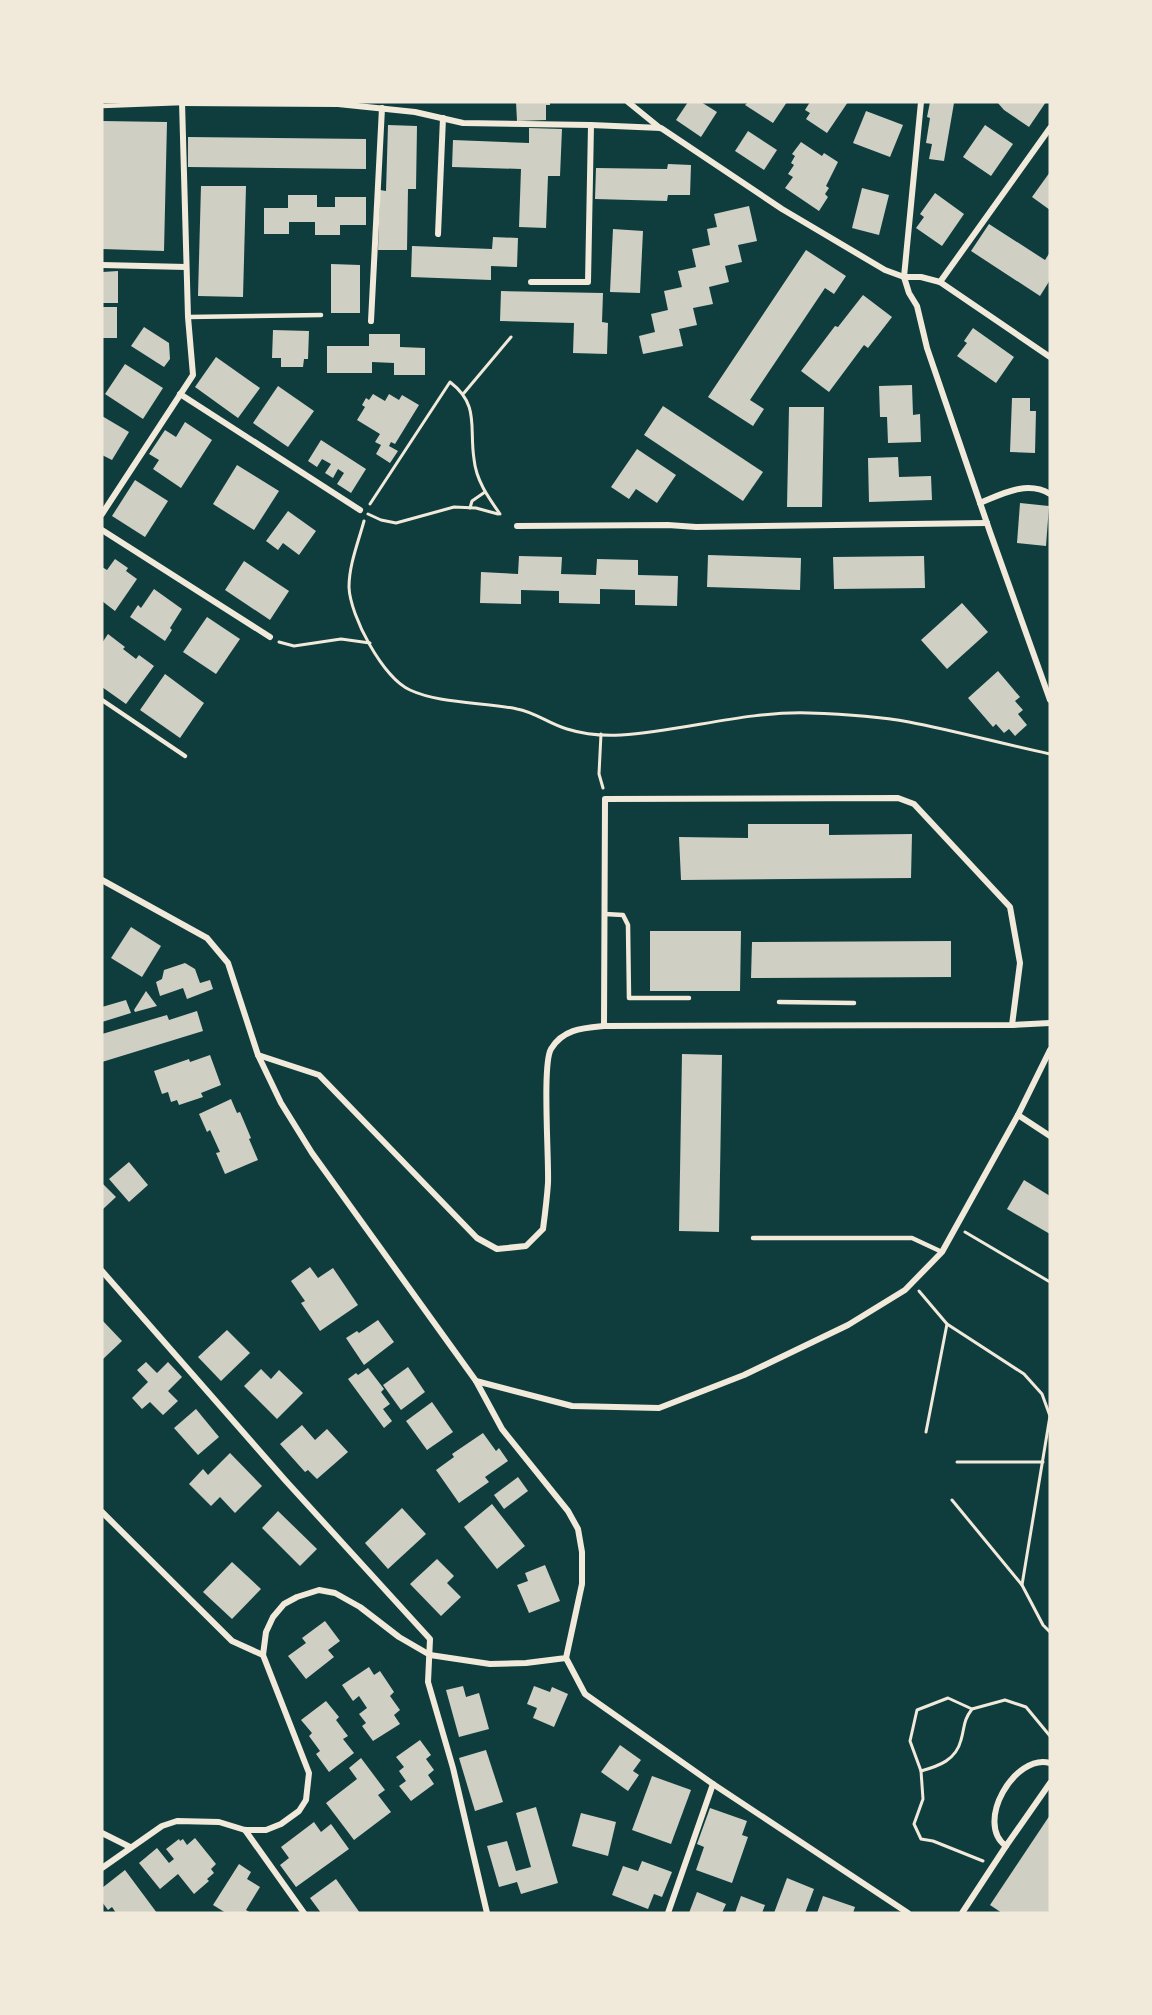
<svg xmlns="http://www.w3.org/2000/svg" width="1152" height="2015" font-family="Barlow,sans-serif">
  <rect width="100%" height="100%" fill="#0f3d3e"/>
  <g fill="#cfcfc3">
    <polygon points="516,102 550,102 550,105 546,105 546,120 517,121"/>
    <polygon points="688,102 701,102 717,112 701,137 676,120"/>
    <polygon points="748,102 787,102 773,123 745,105"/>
    <polygon points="810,102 848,102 827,133 806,119 810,113 805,110"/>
    <polygon points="930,102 954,103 944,161 929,159 932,144 926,143 930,118 927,117"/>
    <polygon points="997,102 1046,102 1029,127 1004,110"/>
    <polygon points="866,111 903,125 890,157 853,143"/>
    <polygon points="102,121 167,122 164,251 102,249"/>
    <polygon points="388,125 417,126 416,189 408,189 407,250 378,250 380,190 386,191"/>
    <polygon points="985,125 1013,144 991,176 963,157"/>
    <polygon points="529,128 562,129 560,176 548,176 546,228 519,227 521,169 452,167 453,140 529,143"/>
    <polygon points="748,131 777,150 764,170 735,151"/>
    <polygon points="188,137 366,139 366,169 188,167"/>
    <polygon points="801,142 822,156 824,153 838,162 826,186 829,188 825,194 828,197 819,211 785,188 793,177 788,174 794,165 791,163 795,156 792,154"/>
    <polygon points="668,164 691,165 690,195 668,195 667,201 595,199 596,168 667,169"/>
    <polygon points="1050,172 1050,210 1032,197"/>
    <polygon points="201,186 246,186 243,297 198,296"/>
    <polygon points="862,188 889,195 879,235 852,228"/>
    <polygon points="935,193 964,214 942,246 916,228 924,217 920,214"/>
    <polygon points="288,195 317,195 317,207 335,207 335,197 366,197 366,225 340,225 340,235 315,235 315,222 289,222 289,234 264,234 264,208 288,208"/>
    <polygon points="749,206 757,241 738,245 742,262 725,266 729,282 709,287 713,304 693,308 697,325 679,329 683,346 643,354 639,336 655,332 651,314 668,310 664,291 682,287 678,271 696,267 692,249 710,245 707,229 717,227 714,214"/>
    <polygon points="989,224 1045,260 1050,252 1050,280 1040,296 971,251"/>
    <polygon points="613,229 643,231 640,293 610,292"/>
    <polygon points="493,237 518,238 517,267 491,266 491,280 411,277 412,246 492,249"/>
    <polygon points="806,250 846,276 834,294 825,288 750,400 764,409 753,426 708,397"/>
    <polygon points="331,264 360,265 360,313 331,313"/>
    <polygon points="118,271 118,303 102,303 102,272"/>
    <polygon points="501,291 603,293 602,322 608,323 607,354 573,353 574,323 500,321"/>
    <polygon points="863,295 892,317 868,348 864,345 829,392 801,371 835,326 838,327"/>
    <rect x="102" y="307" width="15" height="31"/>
    <polygon points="144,327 169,343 170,359 164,367 131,346"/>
    <polygon points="973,328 1014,357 996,383 957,356 967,343 964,341"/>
    <polygon points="273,330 309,331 308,359 304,359 303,367 281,367 281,358 272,358"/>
    <polygon points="369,334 400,334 400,347 425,348 425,375 394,375 394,363 372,362 372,373 327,373 327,346 369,346"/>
    <polygon points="216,357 260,388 238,418 195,387"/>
    <polygon points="125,364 163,388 143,419 105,394"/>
    <polygon points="912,385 913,415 920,414 921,442 888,443 887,417 880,417 879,386"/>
    <polygon points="278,386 314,411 288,447 253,423"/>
    <polygon points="373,394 385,401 389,394 399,400 402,395 419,405 395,444 391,442 389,446 398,451 390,463 376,454 381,445 375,442 380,434 357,420 365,407 362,405 366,398 369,400"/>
    <polygon points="1012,398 1030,398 1030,411 1036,411 1035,453 1010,452"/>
    <polygon points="663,406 763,472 743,501 644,435"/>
    <polygon points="789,407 824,407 822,507 787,507"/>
    <polygon points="102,416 129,432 112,460 102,455"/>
    <polygon points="185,422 212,440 181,488 153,469 159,460 149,454 165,430 176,437"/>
    <polygon points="321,440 366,469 351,493 337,484 344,473 338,469 333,478 325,473 331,464 322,459 317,467 308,461"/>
    <polygon points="637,449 676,475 657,503 636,489 629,499 611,487"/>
    <polygon points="898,457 899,477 931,476 932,500 869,502 868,458"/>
    <polygon points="237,465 279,491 254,530 213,504"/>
    <polygon points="135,480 168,501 145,537 112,516"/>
    <polygon points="1020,503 1049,506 1046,546 1017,543"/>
    <polygon points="288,511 316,531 299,555 283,543 278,550 266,541"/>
    <polygon points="708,555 801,558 800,590 707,587"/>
    <polygon points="519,556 562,557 561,574 596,575 597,559 638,560 638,575 678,576 677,606 635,605 635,590 600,589 600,604 559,603 559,591 521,590 521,604 480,603 481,572 518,574"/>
    <polygon points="924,556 925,588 834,589 833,557"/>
    <polygon points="115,559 128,568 126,571 137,579 115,611 102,601 102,567 107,570"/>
    <polygon points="244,561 289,591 270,620 225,590"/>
    <polygon points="154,589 182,609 170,628 172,630 165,641 130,617 138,605 141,608"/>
    <polygon points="962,603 988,632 947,669 921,640"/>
    <polygon points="207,617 240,639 216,674 183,652"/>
    <polygon points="108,634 125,647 123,649 136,659 139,655 154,666 126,704 102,687 102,643"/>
    <polygon points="998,671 1020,697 1015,701 1023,710 1018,714 1027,725 1015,736 1009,729 1004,733 996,724 993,727 968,698"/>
    <polygon points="165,674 204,703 180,738 140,710"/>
    <polygon points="748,824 829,824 829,835 912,834 911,878 681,880 679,837 748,838"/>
    <polygon points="131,927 161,946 142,977 111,958"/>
    <polygon points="650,931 741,931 740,991 650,991"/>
    <polygon points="951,941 951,977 751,978 752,942"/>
    <polygon points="185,963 195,969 200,983 210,980 213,989 187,999 183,988 160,996 156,982 162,979 164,970"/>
    <polygon points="146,991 157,1006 135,1012 134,1010"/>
    <polygon points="126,1000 131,1013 102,1022 102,1007"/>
    <polygon points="197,1011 203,1031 102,1062 102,1034 167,1015 169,1020"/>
    <polygon points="682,1054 722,1055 719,1232 679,1231"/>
    <polygon points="210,1055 221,1085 201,1093 203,1097 179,1105 177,1100 171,1102 168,1092 162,1094 154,1071 189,1059 190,1062"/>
    <polygon points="231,1099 237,1113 240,1112 251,1138 249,1139 258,1160 225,1174 216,1153 220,1152 210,1130 207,1132 199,1114"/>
    <polygon points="129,1162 148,1185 129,1202 109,1179"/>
    <polygon points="1024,1180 1050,1196 1050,1234 1007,1209"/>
    <polygon points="102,1183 116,1197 102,1210"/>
    <polygon points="310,1267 318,1278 333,1268 358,1305 320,1331 301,1303 305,1301 291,1281"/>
    <polygon points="102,1320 122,1341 102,1360"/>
    <polygon points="378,1320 394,1342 364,1365 346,1338 357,1331 359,1333"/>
    <polygon points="227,1330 250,1353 221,1381 198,1357"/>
    <polygon points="146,1362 157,1373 168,1362 182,1377 168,1391 178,1401 163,1415 150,1402 142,1409 132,1398 148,1382 137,1370"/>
    <polygon points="408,1367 425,1392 401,1410 383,1385"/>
    <polygon points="368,1368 384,1389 381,1392 390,1404 383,1409 392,1421 384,1428 348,1379 356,1373 358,1375"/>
    <polygon points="261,1369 271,1379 279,1370 303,1393 277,1419 244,1386"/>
    <polygon points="432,1402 453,1432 427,1450 406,1421"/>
    <polygon points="196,1409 219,1437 198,1455 174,1428"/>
    <polygon points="302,1425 315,1440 327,1429 348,1452 317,1479 308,1470 305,1472 280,1444"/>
    <polygon points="483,1433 496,1451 499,1448 508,1461 485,1477 489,1482 459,1503 436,1470 454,1457 452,1454"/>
    <polygon points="230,1453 262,1486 235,1513 220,1497 211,1506 189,1484 203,1469 208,1475"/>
    <polygon points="518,1477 528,1491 504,1509 494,1495"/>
    <polygon points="492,1504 525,1546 497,1569 464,1527"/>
    <polygon points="402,1508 426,1534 388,1569 365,1543"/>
    <polygon points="278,1511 317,1549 300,1566 262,1528"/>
    <polygon points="437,1559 454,1576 447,1583 461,1597 441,1616 410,1584"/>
    <polygon points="232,1562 261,1589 232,1619 203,1592"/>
    <polygon points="545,1565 560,1601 529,1613 517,1585 528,1581 525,1573"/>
    <polygon points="325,1621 340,1641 328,1650 334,1657 306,1679 288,1656 306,1643 302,1638"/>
    <polygon points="369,1667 374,1675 380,1671 394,1692 390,1696 400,1710 394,1715 400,1724 373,1741 362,1726 366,1723 359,1714 367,1708 359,1696 353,1701 342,1685"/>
    <polygon points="463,1686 466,1697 479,1693 489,1729 459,1737 446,1690"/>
    <polygon points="534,1686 550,1692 552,1687 568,1694 554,1727 533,1718 537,1708 527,1704"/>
    <polygon points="326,1701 339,1717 336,1720 348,1736 343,1739 354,1753 329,1772 316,1754 320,1751 309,1736 312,1733 301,1720"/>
    <polygon points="420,1740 431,1755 426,1759 434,1770 428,1775 434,1784 411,1801 399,1786 406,1781 399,1771 404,1767 396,1757"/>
    <polygon points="620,1745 641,1760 633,1771 639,1775 628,1791 601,1772"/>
    <polygon points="486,1750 503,1802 475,1811 459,1758"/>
    <polygon points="361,1758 385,1790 378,1795 391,1812 354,1840 326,1803 357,1779 349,1768"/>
    <polygon points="652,1776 691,1790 671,1844 632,1830"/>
    <polygon points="536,1807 558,1883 521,1894 517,1882 499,1887 487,1846 507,1841 516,1871 531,1867 516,1813"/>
    <polygon points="710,1808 747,1821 742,1835 748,1837 732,1883 696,1870 704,1847 697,1844"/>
    <polygon points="581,1813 616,1822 608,1856 572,1846"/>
    <polygon points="1050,1815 1050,1913 1002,1913 990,1905"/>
    <polygon points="314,1822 321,1832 331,1824 349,1849 296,1887 280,1865 289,1858 281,1847"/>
    <polygon points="195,1838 216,1864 211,1869 214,1873 207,1879 209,1881 194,1894 178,1874 160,1889 139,1863 157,1848 169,1863 174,1859 166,1849 179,1839 180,1841 183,1839 187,1845"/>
    <polygon points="642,1861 672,1872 662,1897 654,1894 648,1909 612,1895 623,1866 638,1871"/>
    <polygon points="239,1864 251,1872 247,1879 260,1887 246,1910 251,1913 226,1913 213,1905"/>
    <polygon points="125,1870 157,1913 116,1913 112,1907 108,1910 102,1902 102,1888"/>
    <polygon points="787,1878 814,1889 805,1913 774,1913"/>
    <polygon points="336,1879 360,1913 321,1913 310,1898"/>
    <polygon points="697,1892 726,1904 722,1913 689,1913"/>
    <polygon points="741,1896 765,1905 762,1913 735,1913"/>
    <polygon points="823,1896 855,1907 853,1913 817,1913"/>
  </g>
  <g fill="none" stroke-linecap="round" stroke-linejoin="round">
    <g stroke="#f1e9da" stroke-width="3">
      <polyline points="464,393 511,337"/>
      <path d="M370 504 450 382C480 405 469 427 474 459 476 480 488 497 500 514"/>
      <polyline points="470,508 472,501 485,492"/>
      <polyline points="368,514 381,520 396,523 454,507 476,508 498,514"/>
      <path d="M364 521C358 543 349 565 349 587 350 616 383 678 410 690 440 704 485 702 517 709 535 712 549 724 567 729 583 734 604 736 621 735 684 731 745 711 809 713 842 714 877 716 909 722 956 731 1003 744 1050 754"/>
      <polyline points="279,642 294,646 341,639 370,643"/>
      <polyline points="601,734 599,774 603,788"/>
      <polyline points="965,1232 1050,1282"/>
      <polyline points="919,1291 947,1324 926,1432"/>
      <polyline points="947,1324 1024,1374 1042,1394 1050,1416"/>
      <polyline points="957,1462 1043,1462"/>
      <polyline points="952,1500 1022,1585 1050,1416"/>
      <polyline points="1022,1585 1043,1625 1050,1632"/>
      <path d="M921 1771C939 1766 956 1760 961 1740 965 1726 963 1721 972 1709"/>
      <polyline points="983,1861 933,1841 921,1839 914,1824 923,1799 921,1771 910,1741 917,1710 948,1698 972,1709 1005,1700 1026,1707 1050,1736"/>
    </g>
    <g stroke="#f1e9da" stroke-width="4.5">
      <polyline points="102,106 182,103"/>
      <polyline points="188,317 321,315"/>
      <polyline points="102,700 185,756"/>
      <polyline points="605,914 623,915 628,925 629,998 689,998"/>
      <polyline points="779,1002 854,1003"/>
      <polyline points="753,1238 912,1238 942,1252"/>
    </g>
    <g stroke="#f1e9da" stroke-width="6">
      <polyline points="628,102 660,128"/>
      <polyline points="921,102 904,277 909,293 917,306 927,348 990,532 1050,700"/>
      <polyline points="182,103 338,104 415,112 463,123 591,125 661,128 782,209 885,270 904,277 921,277 940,282 1050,357"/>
      <polyline points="438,234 443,118"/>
      <polyline points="102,265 186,267"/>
      <polyline points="531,282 588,282 591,125"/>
      <polyline points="940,282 1050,128"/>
      <polyline points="371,321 382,108"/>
      <polyline points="180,394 360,510"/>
      <path d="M980 503C1002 494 1027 480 1050 494"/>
      <polyline points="102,514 193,375 188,317 182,102"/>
      <polyline points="517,526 668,525 696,527 987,523"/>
      <polyline points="102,530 270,637"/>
      <polyline points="102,880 207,938 228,963 258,1055 281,1103 312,1153 476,1381 572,1406 659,1408 744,1375 848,1325 905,1290 942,1252 1018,1115 1050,1050"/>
      <polyline points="604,1026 605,799 898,798 914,804 1010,907 1020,963 1012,1025"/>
      <path d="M258 1055 319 1075 477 1238 497 1249 526 1246 543 1229C545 1214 547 1198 548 1183 549 1159 542 1064 551 1049 563 1029 583 1028 604 1026L1012 1025 1050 1023"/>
      <polyline points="1018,1115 1050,1136"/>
      <polyline points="102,1271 285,1480 430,1639 428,1682 453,1768 487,1913"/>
      <polyline points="102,1512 232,1641 263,1655"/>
      <polyline points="566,1658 585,1694 713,1784 908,1913"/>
      <path d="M1050 1763C1015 1753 974 1823 1006 1846L1050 1783"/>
      <polyline points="245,1830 304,1913"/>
      <polyline points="102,1833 130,1847"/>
      <polyline points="102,1868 162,1826 177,1821 219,1822 245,1830 266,1830 281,1824 299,1811 306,1800 309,1773 263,1655 266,1632 273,1617 284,1604 297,1597 319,1590 335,1593 360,1607 399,1637 430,1655 490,1664 526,1663 566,1658 582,1584 582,1552 578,1529 568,1511 502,1429 476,1381"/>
      <polyline points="668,1913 713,1784"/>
      <polyline points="962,1913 1006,1846"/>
    </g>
  </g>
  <rect width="1152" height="2015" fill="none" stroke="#f1e9da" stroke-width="207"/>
</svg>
